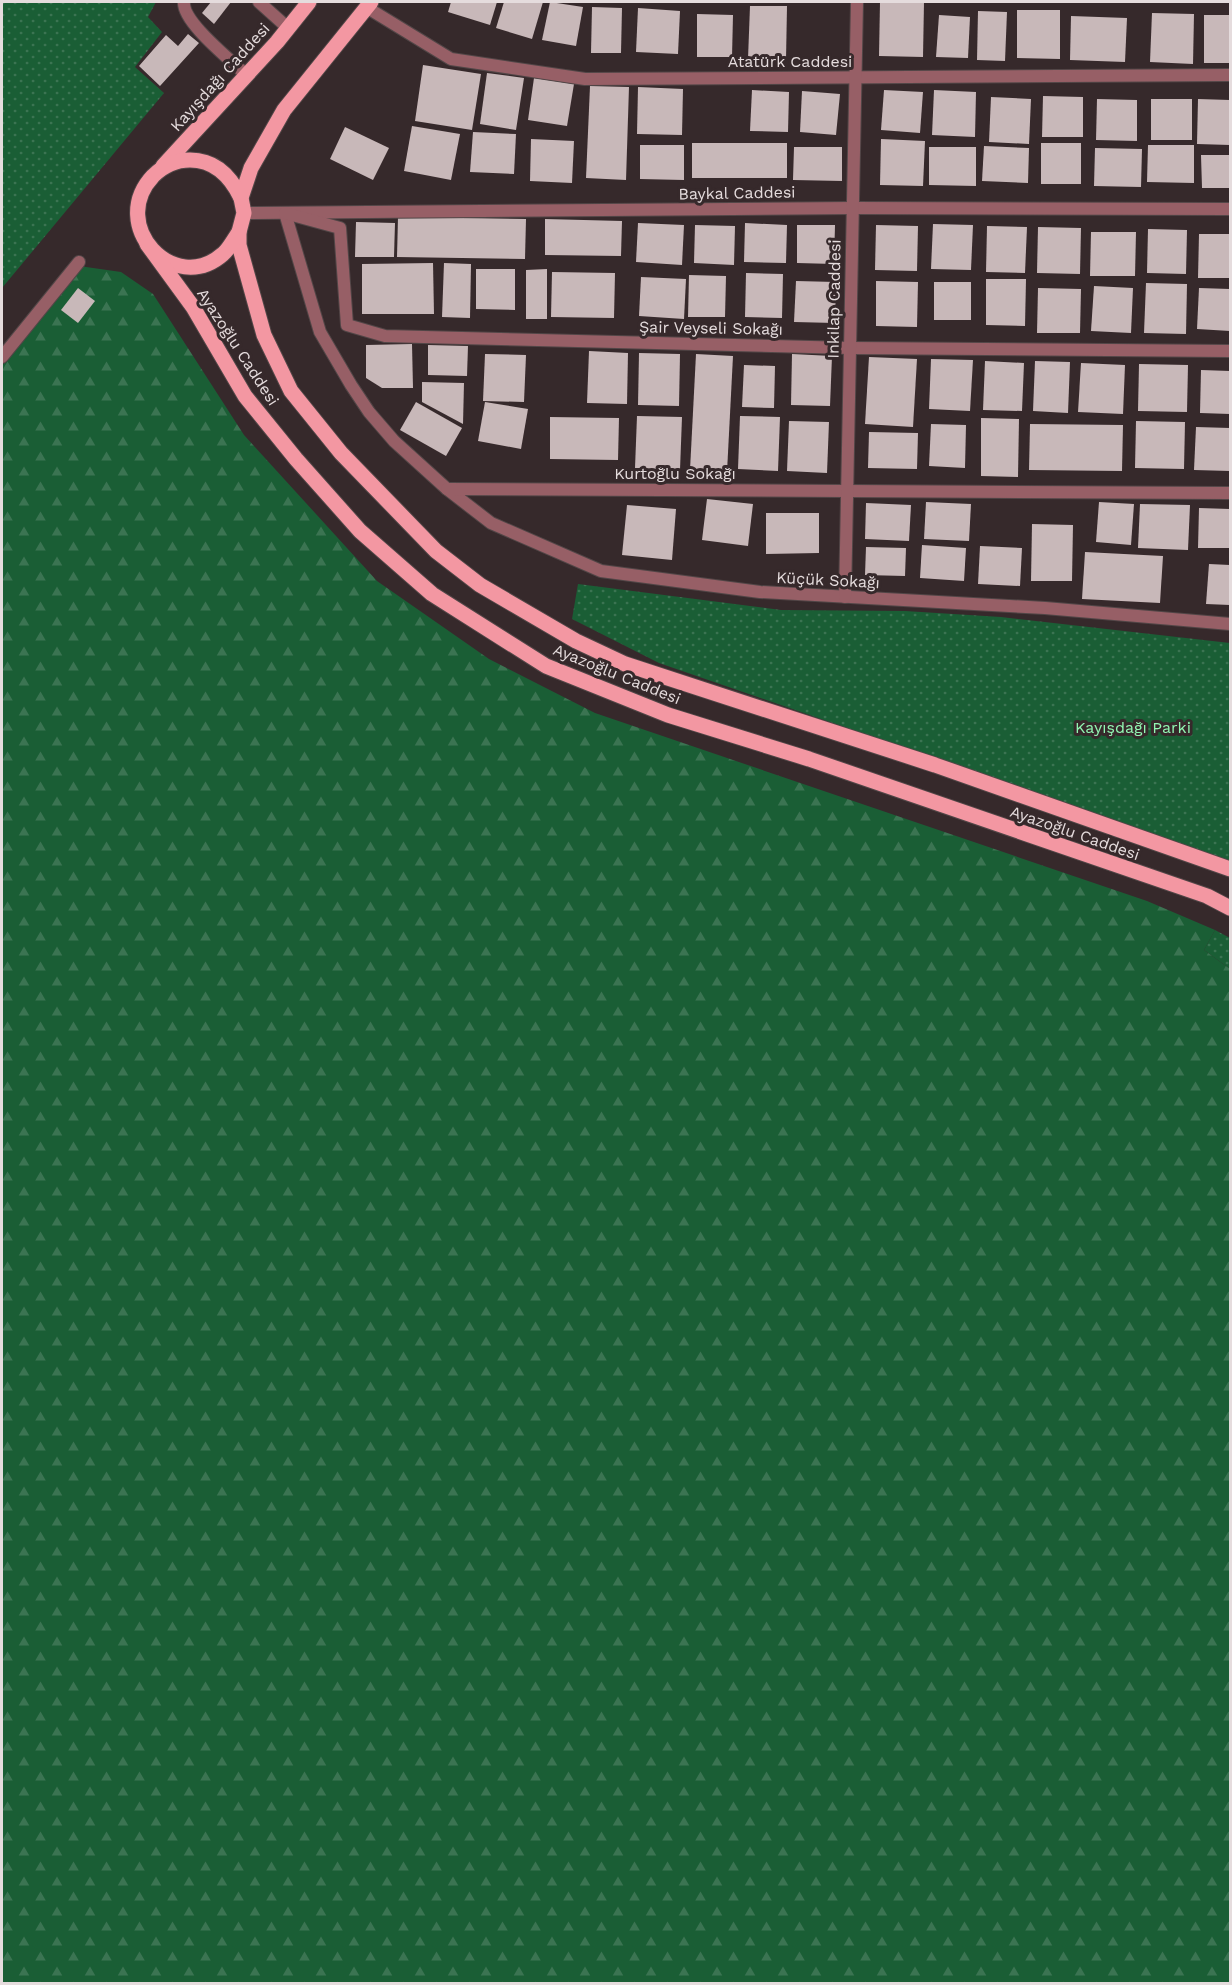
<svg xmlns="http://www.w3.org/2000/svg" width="1232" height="1985" font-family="'Work Sans',sans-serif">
  <defs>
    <pattern id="green-dots" width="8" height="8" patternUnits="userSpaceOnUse" patternTransform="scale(1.5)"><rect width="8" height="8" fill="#1a5e35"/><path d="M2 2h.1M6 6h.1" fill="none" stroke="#3b7452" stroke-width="1.8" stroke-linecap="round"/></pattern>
    <pattern id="forest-firs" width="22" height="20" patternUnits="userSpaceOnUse" patternTransform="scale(1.5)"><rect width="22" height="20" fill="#1a5e35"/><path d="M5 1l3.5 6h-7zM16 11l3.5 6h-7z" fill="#3b7452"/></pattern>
  </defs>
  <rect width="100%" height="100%" fill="#36292b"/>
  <g fill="url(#green-dots)">
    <polygon points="2,2 156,2 148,17 162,32 135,67 164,93 2,288"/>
    <polygon points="578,584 781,610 905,611 1001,617 1230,643 1230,864 1105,817 659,663 572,619"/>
    <polygon points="1215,930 1230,938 1230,969 1204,950"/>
  </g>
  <polygon fill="url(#forest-firs)" points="79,266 121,272 153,294 244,435 377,581 489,659 595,713 1147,901 1215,930 1204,950 1230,969 1230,1983 2,1983 2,366"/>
  <g fill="#c8b8b9">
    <polygon points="211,2 231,2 214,24 202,13"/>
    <polygon points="451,2 497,2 490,25 448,12"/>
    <polygon points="504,2 543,2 532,39 496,28"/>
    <polygon points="550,2 583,7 576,46 542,40"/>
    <polygon points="880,2 924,2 923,57 879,56"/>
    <polygon points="750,6 787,6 786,60 748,59"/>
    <polygon points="592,7 622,8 621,53 591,53"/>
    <polygon points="638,8 680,11 678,54 636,52"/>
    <polygon points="1017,10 1060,10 1060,59 1017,58"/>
    <polygon points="978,11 1007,12 1005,61 977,60"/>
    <polygon points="1152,13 1194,14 1193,64 1150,62"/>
    <polygon points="697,14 733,15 732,57 697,57"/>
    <polygon points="939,15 970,17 968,58 936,57"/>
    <rect x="1204" y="15" width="26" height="48"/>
    <polygon points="1071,16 1127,18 1125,62 1070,60"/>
    <polygon points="188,34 199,43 160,86 139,66 166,35 178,46"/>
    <polygon points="423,65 481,74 472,130 415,121"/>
    <polygon points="487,73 524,78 516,130 480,124"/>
    <polygon points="534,78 574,84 567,126 528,120"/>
    <polygon points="590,86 629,87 626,180 586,178"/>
    <polygon points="638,87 683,89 682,135 637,134"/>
    <polygon points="752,90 789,92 788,132 750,131"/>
    <polygon points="884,90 923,92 920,133 881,130"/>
    <polygon points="934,90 976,92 975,137 932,135"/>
    <polygon points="802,91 840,94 836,135 800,132"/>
    <polygon points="1043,96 1083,97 1083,137 1042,137"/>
    <polygon points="991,97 1031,99 1029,144 989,142"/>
    <polygon points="1097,99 1137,100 1137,141 1096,140"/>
    <rect x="1151" y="99" width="41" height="41"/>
    <polygon points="1198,99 1230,100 1230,145 1197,144"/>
    <polygon points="412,126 460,134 451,180 404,171"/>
    <polygon points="345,127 389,148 373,180 330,159"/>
    <polygon points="473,132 516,134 514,174 470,172"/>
    <polygon points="531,139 574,141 572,183 530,181"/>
    <polygon points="881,139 925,141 923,186 880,185"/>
    <rect x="692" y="143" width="95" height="35"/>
    <rect x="1041" y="143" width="40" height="41"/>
    <polygon points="640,145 684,145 684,180 640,179"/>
    <polygon points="1148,145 1194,145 1194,183 1147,182"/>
    <polygon points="984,146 1029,148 1028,183 982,181"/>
    <polygon points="794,147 842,147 842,181 793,180"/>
    <polygon points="929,147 976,147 976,186 929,185"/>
    <polygon points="1095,148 1142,149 1141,187 1094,186"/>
    <polygon points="1201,155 1230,155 1230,188 1202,188"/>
    <polygon points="398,217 526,219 525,259 397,257"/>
    <polygon points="545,219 622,221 621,256 545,255"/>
    <polygon points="356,222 395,223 394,257 355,257"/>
    <polygon points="638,223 684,225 682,265 636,262"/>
    <polygon points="745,223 787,225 786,263 744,262"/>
    <polygon points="933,224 973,225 971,270 931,269"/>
    <polygon points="695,225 735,226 734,265 694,263"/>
    <polygon points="797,225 835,225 834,264 797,263"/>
    <polygon points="876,225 918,226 917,271 875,270"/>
    <polygon points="987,226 1027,227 1025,273 986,272"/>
    <polygon points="1038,227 1081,228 1080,274 1037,273"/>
    <polygon points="1148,229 1187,230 1186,274 1147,273"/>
    <polygon points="1091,232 1136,232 1135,276 1090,276"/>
    <polygon points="1199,234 1230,234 1230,278 1198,278"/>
    <polygon points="433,263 434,314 362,314 362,264"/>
    <polygon points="444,263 471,264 470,318 442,317"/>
    <polygon points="476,269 515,269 515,310 476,309"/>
    <polygon points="547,269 547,319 526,319 526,270"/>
    <polygon points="552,272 615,273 614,318 551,317"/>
    <polygon points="746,273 783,274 782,318 745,317"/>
    <polygon points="689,275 726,276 725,317 688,317"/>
    <polygon points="641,277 686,279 684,319 639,316"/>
    <polygon points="986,279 1026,279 1025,326 986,325"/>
    <polygon points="796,281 836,282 835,323 794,322"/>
    <polygon points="876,281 918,282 917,327 876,326"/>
    <rect x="934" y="282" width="37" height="38"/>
    <polygon points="1146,283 1187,284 1186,334 1144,333"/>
    <polygon points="1094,286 1133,288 1131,333 1091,331"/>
    <polygon points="78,288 95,301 78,323 61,310"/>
    <polygon points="1038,288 1081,289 1080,333 1037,333"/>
    <polygon points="1199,288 1230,289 1230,331 1197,329"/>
    <polygon points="412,344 413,388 382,388 366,378 366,345"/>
    <polygon points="428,345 468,346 467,376 428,375"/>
    <polygon points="589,351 628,353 627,404 587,403"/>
    <polygon points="639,353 680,354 679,406 638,405"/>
    <polygon points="485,354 526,355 524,402 483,401"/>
    <polygon points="696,354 733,356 727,472 690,470"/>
    <polygon points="792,354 832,356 830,406 791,405"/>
    <polygon points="869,357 917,359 913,427 865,424"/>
    <polygon points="931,359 973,360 970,411 929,409"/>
    <polygon points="985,361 1024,363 1022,411 983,410"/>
    <polygon points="1035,361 1070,362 1068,413 1033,411"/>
    <polygon points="1081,363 1125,365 1123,414 1078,412"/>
    <polygon points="1139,364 1188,365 1187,412 1138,411"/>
    <polygon points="744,365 775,366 774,408 742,407"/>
    <polygon points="1201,370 1230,371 1230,414 1200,413"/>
    <polygon points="422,382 464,383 463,424 422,402"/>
    <polygon points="416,402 462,428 446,456 400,430"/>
    <polygon points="485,402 528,409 521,449 478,441"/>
    <polygon points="637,416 682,417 680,470 635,468"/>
    <polygon points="740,416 780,417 778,471 738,469"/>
    <polygon points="550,417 619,418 618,460 550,459"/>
    <polygon points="981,418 1019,419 1018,477 981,476"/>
    <polygon points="789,421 829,422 827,473 787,471"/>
    <polygon points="1136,421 1185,422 1184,469 1135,468"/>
    <polygon points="931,424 966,425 965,468 929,466"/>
    <polygon points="1030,424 1123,425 1122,471 1029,470"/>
    <polygon points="1196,427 1230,428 1230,471 1194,470"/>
    <polygon points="869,432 918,433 917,469 868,468"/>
    <polygon points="707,499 753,504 748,546 702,540"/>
    <polygon points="926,502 971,504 969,541 924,539"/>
    <polygon points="1099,502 1134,504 1131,545 1096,542"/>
    <polygon points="866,503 911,505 909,541 865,539"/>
    <polygon points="1140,504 1190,505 1188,550 1138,548"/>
    <polygon points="627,505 676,509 672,560 622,555"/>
    <polygon points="1199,508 1230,509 1230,548 1198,548"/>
    <polygon points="766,513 819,513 819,553 766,554"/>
    <polygon points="1032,524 1073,525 1072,581 1031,581"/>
    <polygon points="922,545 966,548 964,581 920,578"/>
    <polygon points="980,546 1022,548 1020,586 978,584"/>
    <polygon points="866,547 906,548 905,576 865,575"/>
    <polygon points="1085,552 1163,556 1160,603 1082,599"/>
    <polygon points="1209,564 1230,565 1230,605 1206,604"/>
  </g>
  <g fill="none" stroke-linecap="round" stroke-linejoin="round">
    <g stroke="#524647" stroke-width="14">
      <g id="service">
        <path d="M184 2C182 22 231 60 246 75"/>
        <polyline points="259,2 288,28"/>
        <polyline points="2,357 79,262"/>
      </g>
    </g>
    <g stroke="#524647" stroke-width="14">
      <g id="minor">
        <polyline points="366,7 451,59 585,79 1230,75"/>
        <polyline points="244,213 853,208 1230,209"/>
        <polyline points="285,213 320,332 351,385 369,412 394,441 447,489 491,523 601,571 760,592 1045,608 1230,624"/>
        <polyline points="285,213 340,228 347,325 385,336 850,348 1230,351"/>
        <polyline points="447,489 1230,493"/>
        <polyline points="845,597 857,2"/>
      </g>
    </g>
    <g stroke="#524647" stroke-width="17">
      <g id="primary">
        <polyline points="371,2 284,110 251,168 241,198 244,213 239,232 239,245 264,335 291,391 341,453 436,551 480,585 576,641 625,664 935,765 1230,869"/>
        <polyline points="163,166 277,42 309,2"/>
        <path d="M239 232C234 239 229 249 223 254 174 297 107 225 153 176 163 166 175 160 190 160 215 160 231 177 241 198"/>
        <polyline points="147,244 193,307 245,396 296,459 360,531 432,594 546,666 668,715 809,759 1207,896 1230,908"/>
      </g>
    </g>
    <use href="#service" stroke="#975f66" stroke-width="12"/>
    <use href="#minor" stroke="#975f66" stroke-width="12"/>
    <use href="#primary" stroke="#f397a2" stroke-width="15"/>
  </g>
  <g text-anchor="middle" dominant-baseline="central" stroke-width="6" stroke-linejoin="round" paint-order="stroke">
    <g font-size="16" fill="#e5dcdd" stroke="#36292b">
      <text x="790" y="61">Atatürk Caddesi</text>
      <text transform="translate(220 77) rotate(-48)">Kayışdağı Caddesi</text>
      <text transform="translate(737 193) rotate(-1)">Baykal Caddesi</text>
      <text transform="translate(834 299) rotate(-89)">Inkilap Caddesi</text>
      <text transform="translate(711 328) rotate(1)">Şair Veyseli Sokağı</text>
      <text transform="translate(238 347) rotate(57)">Ayazoğlu Caddesi</text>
      <text x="675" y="473">Kurtoğlu Sokağı</text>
      <text transform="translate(828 580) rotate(3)">Küçük Sokağı</text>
      <text transform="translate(617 674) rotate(22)">Ayazoğlu Caddesi</text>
      <text transform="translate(1075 833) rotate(19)">Ayazoğlu Caddesi</text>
    </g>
    <g font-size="16" fill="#92f6b2" stroke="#36292b">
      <text x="1133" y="727">Kayışdağı Parki</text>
    </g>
  </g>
  <rect width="1232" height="1985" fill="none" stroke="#e5dcdd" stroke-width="6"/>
</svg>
